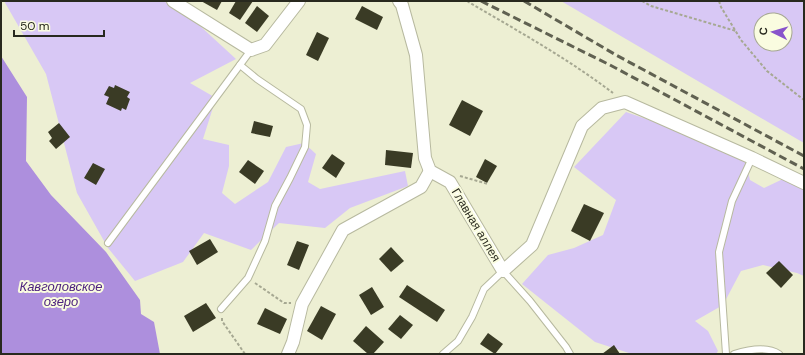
<svg xmlns="http://www.w3.org/2000/svg" width="805" height="355" font-family="'DM Sans',sans-serif">
  <rect width="100%" height="100%" fill="#edefd3"/>
  <g fill="#d8c8f5" fill-rule="evenodd">
    <polygon points="4,1 164,1 199,25 236,59 190,83 216,98 203,139 229,145 229,166 222,193 235,204 268,182 286,147 304,143 316,154 308,182 320,189 405,171 408,186 350,208 325,228 279,223 251,250 204,233 183,262 135,281 108,248 77,193 46,74"/>
    <path d="M561 1H804V143ZM761 20H785V44H761Z"/>
    <polygon points="626,112 719,144 745,160 750,180 764,188 783,179 804,190 804,276 797,273 763,265 741,271 723,305 695,321 708,331 718,351 716,354 632,354 595,342 522,284 548,255 574,248 603,235 616,200 574,167"/>
  </g>
  <polygon fill="#ad8fdd" points="1,56 27,97 26,161 51,195 106,252 140,300 141,314 154,322 160,354 1,354"/>
  <g fill="#3a3b25">
    <polygon points="201,1 222,1 217,10"/>
    <polygon points="236,1 253,1 240,20 229,13"/>
    <polygon points="257,6 269,16 257,32 245,23"/>
    <polygon points="362,6 383,17 377,30 355,19"/>
    <polygon points="317,32 329,38 318,61 306,55"/>
    <polygon points="115,85 130,92 127,97 130,99 126,110 122,108 121,111 106,104 109,97 104,95 109,86 114,88"/>
    <polygon points="462,100 483,111 470,136 449,125"/>
    <polygon points="254,121 273,126 270,137 251,133"/>
    <polygon points="59,123 70,137 56,149 49,141 52,138 48,132"/>
    <polygon points="386,150 413,153 411,168 385,165"/>
    <polygon points="332,154 345,163 336,178 322,168"/>
    <polygon points="485,159 497,166 487,183 476,177"/>
    <polygon points="248,160 264,171 255,184 239,172"/>
    <polygon points="93,163 105,169 96,185 84,178"/>
    <polygon points="584,204 604,213 590,241 571,231"/>
    <polygon points="210,239 218,252 197,265 189,251"/>
    <polygon points="297,241 309,245 299,270 287,265"/>
    <polygon points="391,247 404,261 391,272 379,259"/>
    <polygon points="779,261 793,275 781,288 766,273"/>
    <polygon points="407,285 445,310 437,322 399,297"/>
    <polygon points="372,287 384,307 371,315 359,295"/>
    <polygon points="206,303 216,318 193,332 184,316"/>
    <polygon points="321,306 336,314 322,340 307,331"/>
    <polygon points="265,308 287,319 280,334 257,324"/>
    <polygon points="400,315 413,325 401,339 388,329"/>
    <polygon points="366,326 384,342 373,354 368,354 353,341"/>
    <polygon points="488,333 503,344 495,354 480,344"/>
    <polygon points="614,345 620,354 602,354"/>
  </g>
  <g fill="none" stroke-linecap="round" stroke-linejoin="round">
    <g stroke="#b7b99f" stroke-width="8">
      <g id="lane">
        <polyline points="108,243 251,50"/>
        <polyline points="221,309 248,278 265,241 275,206 290,178 305,147 307,125 301,109 257,79 240,65"/>
        <polyline points="443,354 458,341 472,317 484,289 503,271 530,301 566,347 570,354"/>
        <polyline points="726,354 719,252 732,201 752,158"/>
        <path d="M734 354C747 350 767 346 779 354"/>
      </g>
    </g>
    <g stroke="#b7b99f" stroke-width="14">
      <g id="street">
        <polyline points="173,1 251,50 265,45 299,1"/>
        <polyline points="399,1 402,5 416,55 425,158 430,171 450,182 503,271 532,245 582,126 602,108 625,102 752,158 804,183"/>
        <polyline points="288,354 293,342 302,304 343,230 421,187 430,171"/>
      </g>
    </g>
    <g stroke="#a6a892" stroke-width="2" stroke-dasharray="3 2" stroke-linecap="butt">
      <path d="M467 1C516 30 567 58 613 93"/>
      <polyline points="642,1 651,6 736,31"/>
      <polyline points="719,1 721,7 741,40 767,71 804,100"/>
      <polyline points="460,176 488,184"/>
      <polyline points="255,283 284,303 291,303"/>
      <polyline points="222,318 222,321 245,354"/>
    </g>
    <use href="#lane" stroke="#fff" stroke-width="6"/>
    <use href="#street" stroke="#fff" stroke-width="12"/>
    <g stroke="#606151" stroke-width="3" stroke-dasharray="8 4" stroke-linecap="butt">
      <polyline points="481,1 610,65 804,169"/>
      <polyline points="524,1 616,55 804,156"/>
    </g>
  </g>
  <g text-anchor="middle" dominant-baseline="central" stroke-width="4" stroke-linejoin="round" paint-order="stroke">
    <g font-size="12" fill="#28291e" stroke="#fafce0">
      <text transform="translate(476 225) rotate(59)">Главная аллея</text>
    </g>
    <g font-size="13" font-style="italic" fill="#4e237e" stroke="#fafce0">
      <text x="61" y="286">Кавголовское<tspan x="61" dy="15">озеро</tspan></text>
    </g>
  </g>
  <rect width="805" height="355" fill="none" stroke="#28291e" stroke-width="4"/>
  <g transform="translate(773 32) rotate(275)"><circle r="19" fill="#fafce0" stroke="#a6a892"/>
  <path d="M0-3L7 15L0 10L-7 15Z" fill="#8853cb"/>
  <text y="-6" font-size="11" font-weight="bold" text-anchor="middle" fill="#28291e">С</text>
  </g>
  <path d="M14 30v6h90v-6" fill="none" stroke="#28291e" stroke-width="2"/>
  <text x="20" y="30" font-size="12" fill="#28291e" stroke="#fafce0" stroke-width="3" paint-order="stroke">50 m</text>
</svg>
